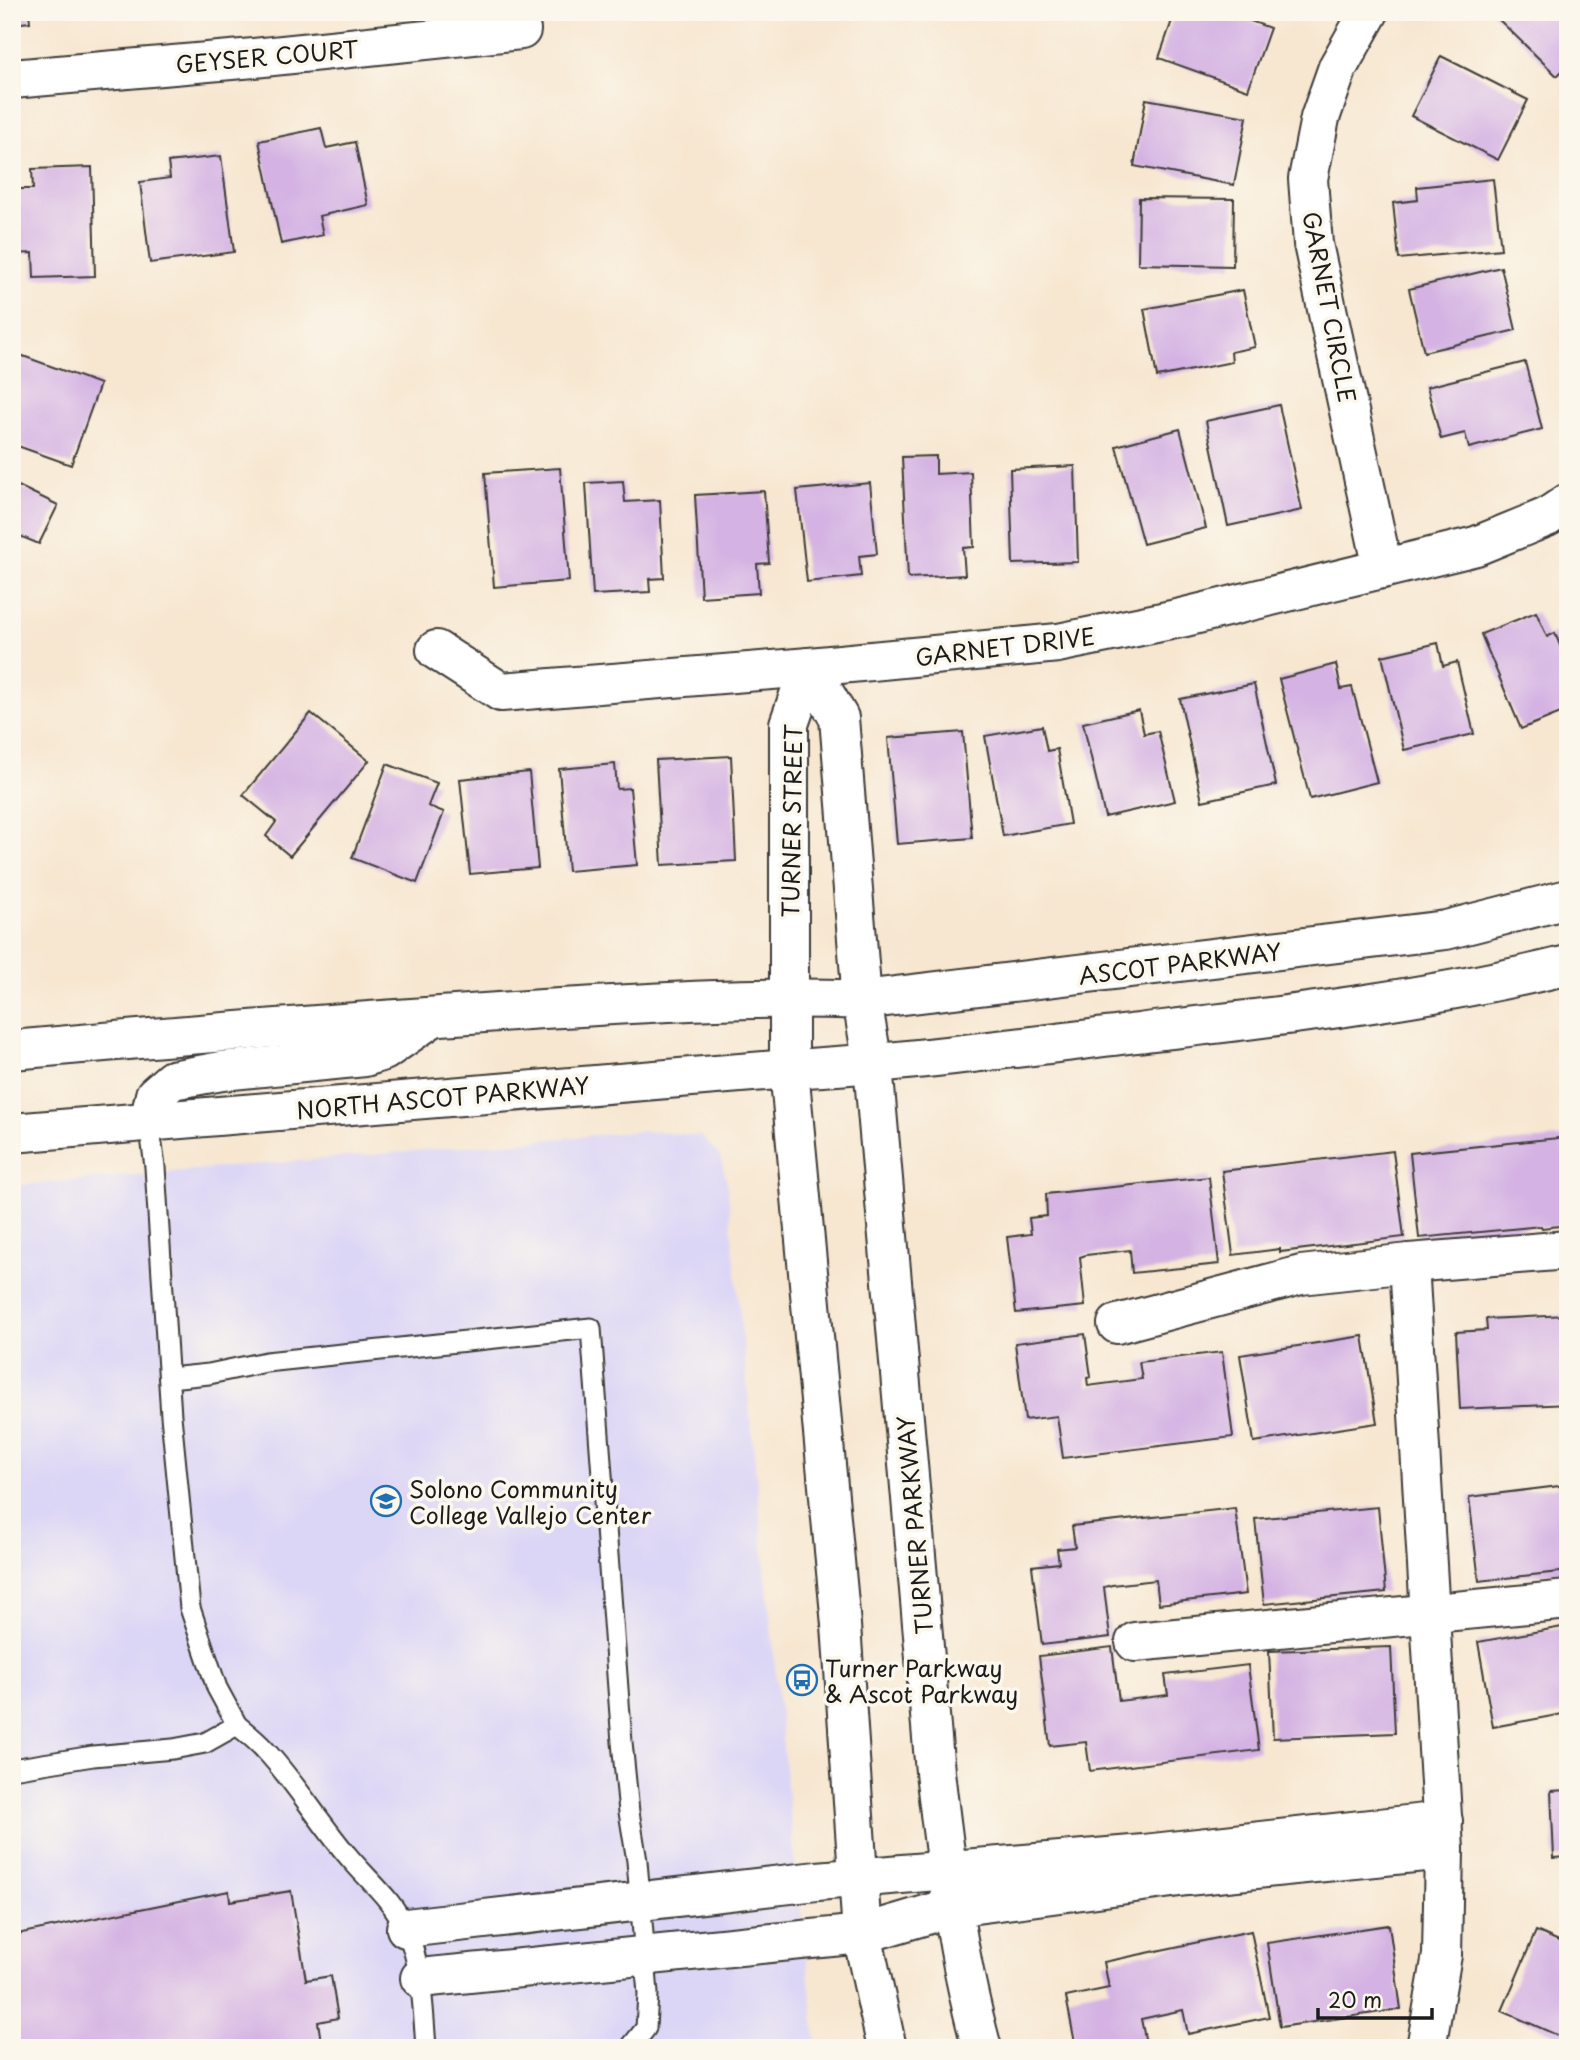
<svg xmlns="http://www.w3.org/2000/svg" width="1580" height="2060" font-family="'Playpen Sans',sans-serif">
  <rect width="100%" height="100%" fill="#fbf7ec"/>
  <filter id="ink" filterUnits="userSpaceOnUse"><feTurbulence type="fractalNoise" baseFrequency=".0143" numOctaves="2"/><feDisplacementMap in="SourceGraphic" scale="14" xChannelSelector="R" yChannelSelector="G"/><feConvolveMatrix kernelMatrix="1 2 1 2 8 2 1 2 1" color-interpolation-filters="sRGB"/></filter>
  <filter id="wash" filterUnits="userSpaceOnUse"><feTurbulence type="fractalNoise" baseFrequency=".00686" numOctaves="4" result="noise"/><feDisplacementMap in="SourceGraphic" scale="28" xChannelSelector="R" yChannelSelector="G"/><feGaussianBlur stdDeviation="1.57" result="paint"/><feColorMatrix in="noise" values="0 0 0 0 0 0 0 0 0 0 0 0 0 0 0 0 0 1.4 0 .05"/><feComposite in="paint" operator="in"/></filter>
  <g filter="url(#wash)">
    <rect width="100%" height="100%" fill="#f7e7d1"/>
    <polygon fill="#dcd6f6" points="644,1131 701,1136 720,1156 727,1182 790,1817 817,2048 12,2048 12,1186"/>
    <g id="blocks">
      <g fill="#d4b2e3">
        <polygon points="12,12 29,12 30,22 12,24"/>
        <polygon points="1175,12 1226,12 1270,28 1248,90 1159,58"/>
        <polygon points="1491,12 1568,12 1568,65 1557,76"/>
        <polygon points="1441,56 1528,100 1498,160 1411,116"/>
        <polygon points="1146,99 1247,117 1234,185 1134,166"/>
        <polygon points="321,128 326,148 355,142 368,205 319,216 323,235 281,244 259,141"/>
        <polygon points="221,156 234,252 150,263 140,182 170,178 168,162"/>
        <polygon points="92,167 95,276 34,278 33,253 12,254 12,189 33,189 32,169"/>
        <polygon points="1493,179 1501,249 1399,259 1393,203 1418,200 1417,187"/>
        <polygon points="1139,198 1234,199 1233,266 1138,264"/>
        <polygon points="1501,267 1516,330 1424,352 1409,289"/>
        <polygon points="1243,290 1255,347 1231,352 1232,362 1157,377 1144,309"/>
        <polygon points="12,352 100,384 71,465 12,444"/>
        <polygon points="1525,362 1542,429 1469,448 1465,433 1441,439 1427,387"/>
        <polygon points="1279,405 1302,510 1228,526 1206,421"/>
        <polygon points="1180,429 1206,528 1143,544 1116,446"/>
        <polygon points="936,456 936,474 971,472 974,547 963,548 965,575 908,578 902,457"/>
        <polygon points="1075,466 1078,562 1013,564 1010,469"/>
        <polygon points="560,468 569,581 494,587 485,473"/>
        <polygon points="623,481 625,502 660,500 664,578 649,579 650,592 593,595 586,483"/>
        <polygon points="12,483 58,505 39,544 20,536 12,552"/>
        <polygon points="870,483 877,554 859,556 861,576 807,582 797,490"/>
        <polygon points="764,491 769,563 757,564 759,593 701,597 695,495"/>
        <polygon points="1536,612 1547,637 1555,633 1568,665 1568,710 1521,729 1481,634"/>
        <polygon points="1438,643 1443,666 1457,662 1474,734 1404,750 1382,656"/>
        <polygon points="1336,664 1341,689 1352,687 1377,782 1310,799 1279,679"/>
        <polygon points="1254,684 1276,785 1202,801 1180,699"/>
        <polygon points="1139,710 1144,734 1158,731 1175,801 1105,817 1083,723"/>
        <polygon points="311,713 369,761 290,856 266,836 276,822 243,795"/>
        <polygon points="1042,726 1047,751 1057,749 1070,824 1003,836 985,736"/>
        <polygon points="963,732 972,838 897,844 888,738"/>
        <polygon points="731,756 736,861 662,865 656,760"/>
        <polygon points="387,764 437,783 428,806 444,812 417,883 352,858"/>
        <polygon points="615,764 617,789 630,788 637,865 568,871 559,769"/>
        <polygon points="529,772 538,868 470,874 460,779"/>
        <polygon points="1568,1137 1568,1225 1542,1228 1541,1226 1419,1238 1410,1153"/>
        <polygon points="1393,1151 1404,1237 1280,1252 1280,1249 1233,1255 1222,1171"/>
        <polygon points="1209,1177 1219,1264 1132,1273 1130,1250 1086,1255 1080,1257 1085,1306 1016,1313 1007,1237 1031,1234 1029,1218 1047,1216 1046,1194"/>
        <polygon points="1568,1315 1568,1404 1460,1409 1456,1332 1487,1330 1486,1319"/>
        <polygon points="1085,1334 1091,1377 1087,1378 1088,1386 1142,1379 1139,1362 1222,1352 1233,1437 1063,1458 1057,1416 1025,1420 1015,1343"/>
        <polygon points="1363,1336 1377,1423 1254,1442 1240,1355"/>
        <polygon points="1568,1485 1568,1571 1479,1581 1469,1497"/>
        <polygon points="1378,1507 1386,1592 1264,1604 1255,1519"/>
        <polygon points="1235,1508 1246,1594 1159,1604 1156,1580 1112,1585 1104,1587 1110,1637 1042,1645 1032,1566 1059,1563 1057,1549 1075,1547 1072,1526"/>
        <polygon points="1568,1626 1568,1713 1493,1727 1478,1642"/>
        <polygon points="1112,1647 1119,1701 1168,1695 1165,1675 1248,1665 1259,1750 1090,1771 1086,1742 1050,1746 1039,1656"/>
        <polygon points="1391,1647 1395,1733 1273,1738 1269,1651"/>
        <polygon points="1568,1790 1568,1857 1554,1858 1551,1791"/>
        <polygon points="229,1891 230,1901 291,1891 306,1980 331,1976 338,2018 318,2022 322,2048 12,2048 12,1935"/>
        <polygon points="1389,1925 1401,2009 1280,2027 1267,1943"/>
        <polygon points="1251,1931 1269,2017 1188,2034 1183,2010 1141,2019 1147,2048 1076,2048 1066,1997 1109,1988 1104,1962"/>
        <polygon points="1536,1931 1568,1945 1568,2040 1502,2011"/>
      </g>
    </g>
  </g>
  <g filter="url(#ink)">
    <use href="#blocks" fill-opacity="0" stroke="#3d3a37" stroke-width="2"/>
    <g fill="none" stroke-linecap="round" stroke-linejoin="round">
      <g stroke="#3d3a37" stroke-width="23">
        <g id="service">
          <polyline points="149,1122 155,1167 171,1416 190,1608 217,1688 237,1725"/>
          <polyline points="169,1378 209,1374 266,1362 591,1328 622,1742 629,1812 637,1861 648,1994 646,2028 630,2048"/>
          <path d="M12 1769 93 1756 173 1749 205 1743 237 1725C247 1733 257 1741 265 1750 296 1783 319 1822 348 1856 367 1879 392 1899 405 1927 422 1964 423 2007 426 2048"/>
        </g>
      </g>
      <g stroke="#3d3a37" stroke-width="42">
        <g id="minor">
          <polyline points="1369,12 1338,67 1320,118 1308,179 1313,244 1383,569"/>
          <polyline points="12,79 254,58 521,30"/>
          <polyline points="436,650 501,692 809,667 1058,643 1181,618 1476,546 1547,517 1568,503"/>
          <polyline points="1409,1263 1444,1850 1442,1955 1426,2048"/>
          <polyline points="1117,1324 1301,1275 1409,1263 1568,1250"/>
          <polyline points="1135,1642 1568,1600"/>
          <polyline points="406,1928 817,1881 1144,1854 1443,1821"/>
          <polyline points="420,1978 862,1934 953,1907 1187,1876 1444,1850"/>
        </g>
      </g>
      <g stroke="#3d3a37" stroke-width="42">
        <g id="tertiary">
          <path d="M809 667 839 718 862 1000 873 1065 935 1772C946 1864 957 1958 982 2048"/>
          <polyline points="809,667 789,724 789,1069 841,1625 862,1934 887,2048"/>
        </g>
      </g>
      <g stroke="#3d3a37" stroke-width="42">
        <g id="secondary">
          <path d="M12 1050C179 1035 346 1022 513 1011 629 1004 745 995 862 1000L1446 930 1568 899"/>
          <polyline points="149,1122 155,1095 172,1080 222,1071 365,1057 384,1051 433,1017"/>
          <path d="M12 1133 789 1069C906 1063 1022 1047 1138 1033 1282 1016 1427 1000 1568 965"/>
        </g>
      </g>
      <use href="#service" stroke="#fff" stroke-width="19"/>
      <use href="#minor" stroke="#fff" stroke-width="38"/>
      <use href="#tertiary" stroke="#fff" stroke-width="38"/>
      <use href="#secondary" stroke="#fff" stroke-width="38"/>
    </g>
  </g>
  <defs>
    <g id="university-ring" transform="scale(1.575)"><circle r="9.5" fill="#fbf7ec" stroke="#1f6fb2" stroke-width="1.5"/><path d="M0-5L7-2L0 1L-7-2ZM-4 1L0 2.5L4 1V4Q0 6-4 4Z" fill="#1f6fb2"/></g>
    <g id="bus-ring" transform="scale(1.575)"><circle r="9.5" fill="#fbf7ec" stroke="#1f6fb2" stroke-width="1.5"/><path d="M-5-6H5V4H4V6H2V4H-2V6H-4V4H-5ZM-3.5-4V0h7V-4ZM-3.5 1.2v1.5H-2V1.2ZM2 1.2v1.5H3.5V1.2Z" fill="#1f6fb2"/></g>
  </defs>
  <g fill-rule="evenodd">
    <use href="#university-ring" x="386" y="1501"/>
    <use href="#bus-ring" x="802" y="1680"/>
  </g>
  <g text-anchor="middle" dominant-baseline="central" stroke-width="7" stroke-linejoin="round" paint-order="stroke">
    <g font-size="23" fill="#1c1c1c" stroke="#fbf7ec">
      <text transform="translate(267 56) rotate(-5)">GEYSER COURT</text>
      <text transform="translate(1330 307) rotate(79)">GARNET CIRCLE</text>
      <text transform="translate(1005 646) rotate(-7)">GARNET DRIVE</text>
      <text transform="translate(791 821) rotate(-89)">TURNER STREET</text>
      <text transform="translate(1180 963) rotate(-7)">ASCOT PARKWAY</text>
      <text transform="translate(443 1097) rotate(-5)">NORTH ASCOT PARKWAY</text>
      <text transform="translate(914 1525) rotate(-95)">TURNER PARKWAY</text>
    </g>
    <g font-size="23" fill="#1c1c1c" stroke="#fbf7ec" text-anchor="start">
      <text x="409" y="1488">Solono Community<tspan x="409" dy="26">College Vallejo Center</tspan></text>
      <text x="825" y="1667">Turner Parkway<tspan x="825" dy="26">&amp; Ascot Parkway</tspan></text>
    </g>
  </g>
  <rect width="1580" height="2060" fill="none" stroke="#fbf7ec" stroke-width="42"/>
  <path d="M1318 2008v10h114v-10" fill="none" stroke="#1c1c1c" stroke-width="3.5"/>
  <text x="1328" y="2008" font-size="21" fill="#1c1c1c" stroke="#fbf7ec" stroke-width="5" paint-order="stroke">20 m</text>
</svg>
